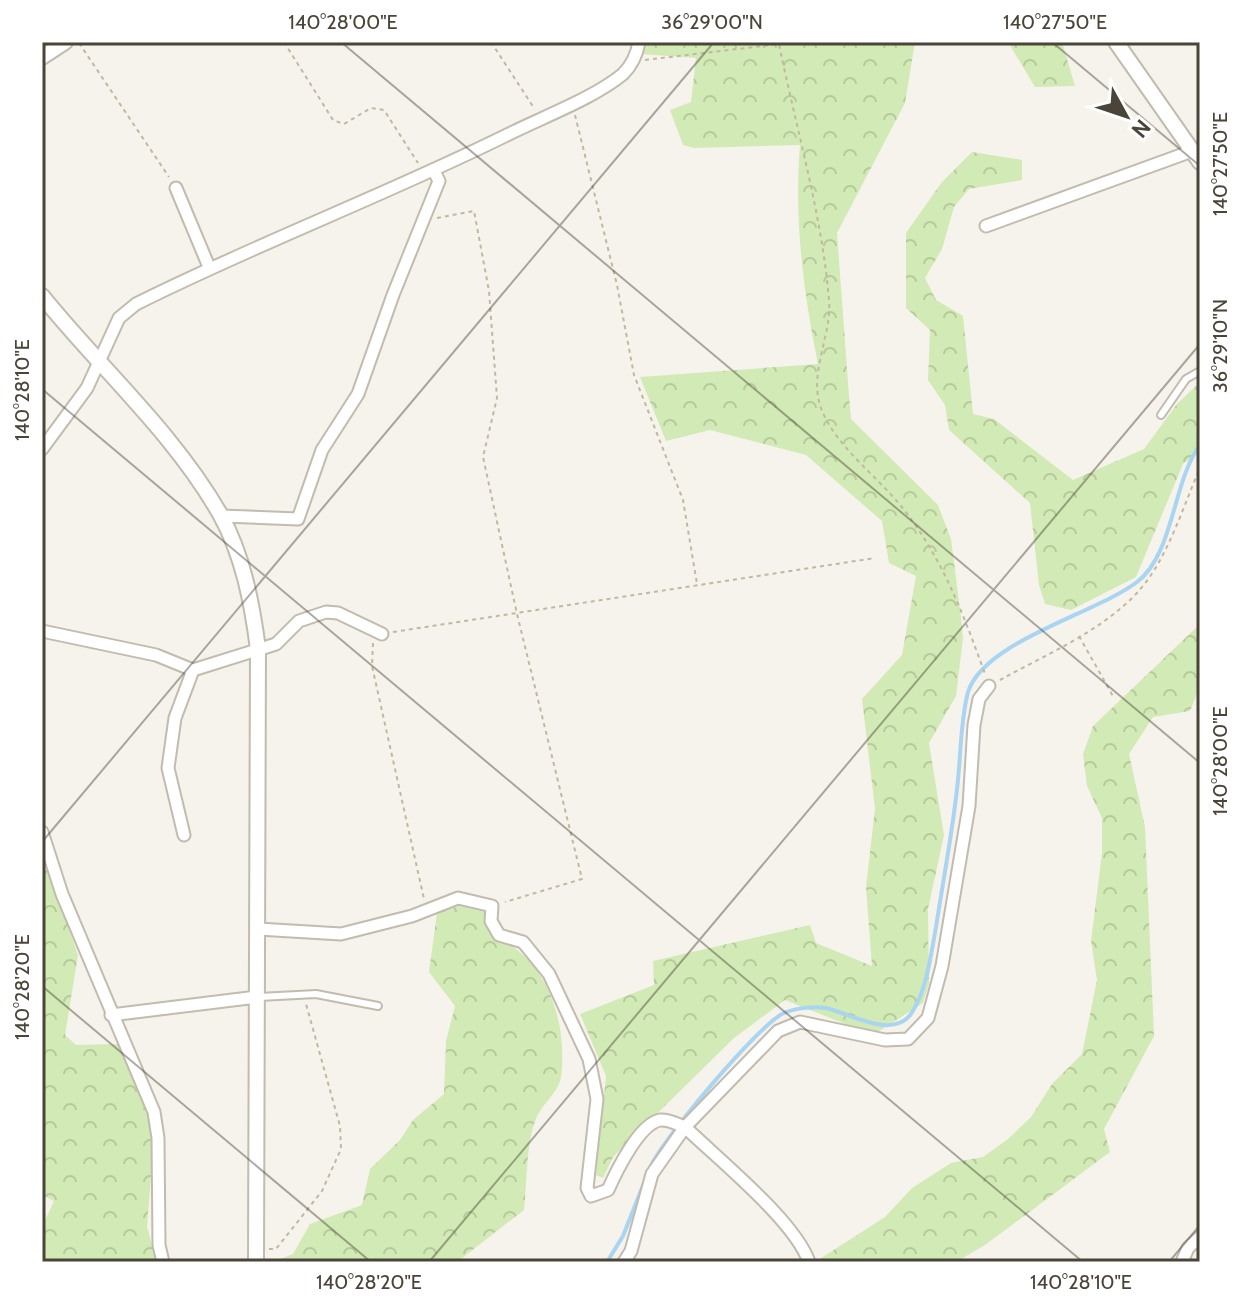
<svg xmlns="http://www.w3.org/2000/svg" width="1242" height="1304" font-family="Cabin,sans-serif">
  <defs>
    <pattern id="forest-crowns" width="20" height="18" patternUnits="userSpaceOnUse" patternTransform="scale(2)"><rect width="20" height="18" fill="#d2eab5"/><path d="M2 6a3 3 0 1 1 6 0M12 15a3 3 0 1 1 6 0" fill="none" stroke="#b6ca9c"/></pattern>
  </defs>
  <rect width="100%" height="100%" fill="#f6f3ec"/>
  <g fill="url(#forest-crowns)">
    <path d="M644 42H915L905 103 837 233 849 396 851 419 938 505 951 539 961 617 963 638 956 696 929 743 944 835 928 909 929 984 923 1003 873 1035 785 1000 734 1038 613 1157 603 1178 596 1175 606 1076 580 1014 654 985 653 961 810 925 816 943 872 966 866 887 875 809 862 699 902 655 916 576 889 563 882 521 806 455 710 430 666 441 640 377 818 364C803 291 794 219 800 145L694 148 683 145 670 110 691 102 696 58 641 54Z"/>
    <polygon points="1008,42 1062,42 1075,86 1035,87"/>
    <polygon points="972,152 1022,160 1022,180 969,189 954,207 942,249 925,278 936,300 963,316 973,414 994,419 1073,480 1144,449 1177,404 1200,382 1200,451 1183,464 1136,577 1071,610 1045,604 1039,585 1030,503 949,430 945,405 928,380 930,330 906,308 906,233 942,182"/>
    <polygon points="1200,624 1200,686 1190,711 1153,717 1129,754 1145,827 1154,1036 1104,1129 1110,1152 985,1245 956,1262 815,1262 885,1217 912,1188 951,1163 983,1157 1008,1139 1031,1117 1052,1084 1082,1054 1097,980 1091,941 1102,853 1102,818 1087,786 1083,754 1093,726"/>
    <polygon points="48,869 78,955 65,1035 76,1045 120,1044 151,1112 153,1150 147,1227 157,1262 42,1262 42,1227 54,1201 42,1195 42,872"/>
    <path d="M459 906 484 912 496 938C548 958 568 1025 561 1077 559 1092 541 1105 536 1119 526 1141 527 1186 524 1210L457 1262H273L293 1254 310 1224 362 1205 370 1169 400 1140 413 1120 444 1094 446 1041 455 1006 429 972 437 913Z"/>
  </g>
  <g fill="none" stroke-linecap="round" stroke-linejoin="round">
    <g stroke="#a9d4f2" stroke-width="4">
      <path d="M650 1168C661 1141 760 1023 784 1013 796 1008 814 1006 826 1008 849 1013 892 1040 911 1014 927 990 931 954 936 927 943 881 952 835 957 789 961 758 960 722 968 692 984 641 1097 613 1137 582 1174 554 1173 480 1200 445"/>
      <polyline points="607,1262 623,1236 644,1183"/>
    </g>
    <g stroke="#c2bbae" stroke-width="10">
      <g id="service">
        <polyline points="1161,415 1186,379 1200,371"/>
        <polyline points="259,997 316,994 378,1006"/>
      </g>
    </g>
    <g stroke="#c2bbae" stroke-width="15">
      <g id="minor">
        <polyline points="176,188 209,267"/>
        <polyline points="986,226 1192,151"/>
        <path d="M42 449 87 388 119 318 136 304C258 243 386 195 509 134 543 117 594 98 623 74 632 65 637 54 639 42"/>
        <polyline points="221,516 298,519 322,450 358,394 393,295 439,181 434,171"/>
        <polyline points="42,631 156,655 193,670 276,644 299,621 326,612 338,613 382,634"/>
        <polyline points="42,832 62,894 154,1112 158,1138 159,1245 163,1262"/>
        <polyline points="184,835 168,768 175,718 193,670"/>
        <path d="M258 929 341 934 412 916 458 898 492 906 491 921 499 935 523 942 549 974 589 1059 597 1099 587 1188 591 1196 608 1190C616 1172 639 1124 660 1120 668 1119 677 1124 685 1127 718 1159 795 1221 809 1262"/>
        <polyline points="111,1015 257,997"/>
        <polyline points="624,1262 631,1251 652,1174 685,1127 778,1031 800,1022 885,1040 908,1039 928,1018 942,966 969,806 974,725 979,699 989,686"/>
        <polyline points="1182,1262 1188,1248 1200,1237"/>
      </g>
    </g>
    <g stroke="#c2bbae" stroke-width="18">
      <g id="tertiary">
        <polyline points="1116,42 1200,162"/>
        <polyline points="42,57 65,42"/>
        <path d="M42 296C101 369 173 432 220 514 243 555 252 603 258 649L256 1262"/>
      </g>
    </g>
    <g stroke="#c4b79f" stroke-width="2" stroke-dasharray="4 4" stroke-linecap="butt">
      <polyline points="284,42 333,120 344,124 371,108 384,110 418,163"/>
      <polyline points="491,42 534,108"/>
      <polyline points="79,43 169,177"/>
      <path d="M645 60 779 44C796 128 822 215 829 300 832 336 808 373 821 408 835 446 876 475 901 506 942 557 963 613 985 674"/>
      <polyline points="575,115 617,285 634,375 683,500 697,584"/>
      <polyline points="437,218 474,211 489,291 497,398 483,457 517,614 582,879 505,902"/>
      <polyline points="393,632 875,558"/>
      <polyline points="1079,636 1114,698"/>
      <polyline points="373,643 372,666 424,899"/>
      <path d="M1000 680C1045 655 1100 632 1136 594 1167 561 1182 509 1200 468"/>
      <polyline points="269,1249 276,1249 322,1191 341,1149 340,1126 306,1004"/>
    </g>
    <use href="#service" stroke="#fff" stroke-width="6"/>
    <use href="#minor" stroke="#fff" stroke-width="11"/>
    <use href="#tertiary" stroke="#fff" stroke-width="14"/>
  </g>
  <path fill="none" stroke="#4b4439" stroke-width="2" stroke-opacity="0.45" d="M341 42 1200 763M1052 42 1200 166M42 389 1083 1262M42 842 714 42M42 986 371 1262M429 1262 1200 344M1169 1262 1200 1225"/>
  <rect width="1242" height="1304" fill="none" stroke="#ffffff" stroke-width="88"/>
  <g transform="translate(1126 116) rotate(130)" stroke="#ffffff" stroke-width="6" paint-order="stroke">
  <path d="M0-6L14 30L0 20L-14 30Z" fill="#4b4439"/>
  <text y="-12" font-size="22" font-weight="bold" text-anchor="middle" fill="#4b4439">N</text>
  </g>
  <rect x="44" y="44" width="1154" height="1216" fill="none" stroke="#4b4439" stroke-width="3"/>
  <g font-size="20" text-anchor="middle" fill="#4b4439">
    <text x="343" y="29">140°28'00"E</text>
    <text x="712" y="29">36°29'00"N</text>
    <text x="1055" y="29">140°27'50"E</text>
    <text transform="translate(1220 164) rotate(-90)" y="7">140°27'50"E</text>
    <text transform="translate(1220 346) rotate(-90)" y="7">36°29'10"N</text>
    <text transform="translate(22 390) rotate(-90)" y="7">140°28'10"E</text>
    <text transform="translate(1220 761) rotate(-90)" y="7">140°28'00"E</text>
    <text transform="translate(22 987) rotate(-90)" y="7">140°28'20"E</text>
    <text x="369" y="1289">140°28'20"E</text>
    <text x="1081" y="1289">140°28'10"E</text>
  </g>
</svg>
